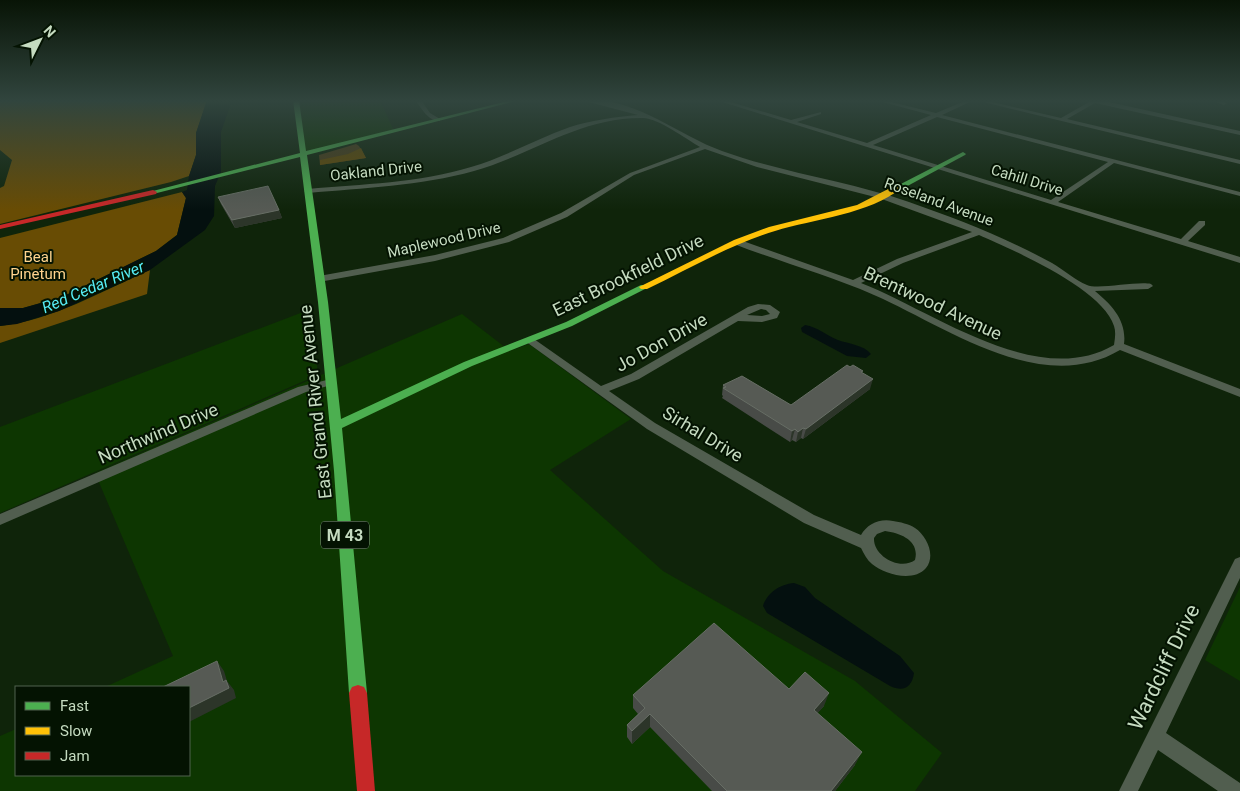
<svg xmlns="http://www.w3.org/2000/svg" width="1240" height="791" font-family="Roboto,sans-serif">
  <rect width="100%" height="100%" fill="#0f240a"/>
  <g fill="#0d3601">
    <polygon points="297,100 380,100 394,131 304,155"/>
    <polygon points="311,309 318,375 0,513 0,427"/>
    <polygon points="462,314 510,351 529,344 631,419 550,470 663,571 855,681 942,753 915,791 0,791 0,736 16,729 16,775 189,775 189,687 105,687 173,656 95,473"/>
    <polygon points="1240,587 1240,681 1205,660"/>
  </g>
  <polygon fill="#4f3e19" points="356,144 359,146 366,158 320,165 319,155"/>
  <g fill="#684c04">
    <polygon points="0,100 207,100 196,133 196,155 189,176 171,182 0,224 0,188 4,186 12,160 0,150"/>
    <polygon points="361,148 366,158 320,165 320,160 348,154"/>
    <polygon points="182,192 186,198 177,235 156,251 62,297 23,308 0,308 0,238"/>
    <path d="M150 270 147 294 0 343V326C53 320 102 291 150 270Z"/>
  </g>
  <g fill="#04100f">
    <polygon points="207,100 232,100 221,132 221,172 215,186 214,216 205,230 150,270 59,311 17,324 0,326 0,308 23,308 62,297 156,251 177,235 186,198 182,192 187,190 189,176 196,155 196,133"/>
    <path d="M805 325C818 327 827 336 838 340 849 344 864 345 871 354L866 358 847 356 802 332 801 328Z"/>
    <path d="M794 583 805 587 815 598 900 656 914 673C912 688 903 692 890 686L767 613 763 606C767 593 780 584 794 583Z"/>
  </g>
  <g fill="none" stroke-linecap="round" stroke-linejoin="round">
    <g fill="#515e4f" fill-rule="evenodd">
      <path d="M415 100H421L430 113 440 119V121C428 121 422 109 415 100Z"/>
      <path d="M581 100C633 95 677 135 722 151 783 173 848 181 909 202 958 219 1006 238 1052 263 1064 270 1075 280 1087 285 1097 290 1137 281 1151 284L1153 286 1148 289 1095 291C1112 305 1127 321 1124 344L1240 389V397L1120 350C1041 397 945 326 874 295 828 275 780 262 734 244V240H740L853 280 897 259 972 232 879 198 757 167 705 149 634 175 567 217 509 242 435 261 319 282 315 279 319 276 435 255 503 238 561 213 630 173 700 147C686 139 658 118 643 118 580 117 531 155 474 171 420 186 363 188 308 193L304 191 308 189C362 184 419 183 471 167 505 157 536 139 570 127 592 120 615 117 638 115ZM979 235C1013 250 1103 289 1114 326 1116 332 1115 338 1114 345 1037 390 933 311 861 283L903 263Z"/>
      <path d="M716 100H724L791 120 821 112V114L797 122 867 143 931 115 875 100H883L936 113 967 100H974L942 115 1240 192V196L1114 163 1058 202 1181 239 1199 221H1205V225L1188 241 1240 257V263ZM937 117 1108 162 1051 200 873 145Z"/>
      <polygon points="975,100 984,100 1061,118 1089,102 1084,100 1100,100 1240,131 1240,135 1095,103 1067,119 1240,160 1240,164"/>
      <polygon points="1210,100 1218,100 1227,103 1224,105"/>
      <path d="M758 304 770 305 780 312 777 318 762 322 738 321 639 379 609 391 655 423 814 515 861 535C867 524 880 518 893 521 900 522 909 524 915 528 927 536 936 556 926 568 913 583 884 574 872 564 867 560 864 554 861 548L804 523 647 429 525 341 530 338 534 339 601 386 631 374 748 307ZM761 309 766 310 770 314 762 316 747 315ZM885 531C901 533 920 541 915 560 900 571 873 556 874 538L877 534Z"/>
      <polygon points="331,379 335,380 336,382 335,384 306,392 0,525 0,514 298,387"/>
      <polygon points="1240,557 1240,578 1166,733 1240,783 1240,791 1218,791 1158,750 1138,791 1119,791 1235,559"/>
    </g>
    <g fill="#4caf50" fill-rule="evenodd">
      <polygon points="293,100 299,100 306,151 512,100 520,100 307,155 328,302 341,419 464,362 566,322 641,285 647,285 649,287 572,326 472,366 342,428 367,693 364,699 358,701 352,699 349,693 334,471 318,302 300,157 153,194 149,192 300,153"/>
      <polygon points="963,152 966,154 965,155 900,190 893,188"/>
    </g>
    <path fill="#ffc107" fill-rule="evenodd" d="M894 186 901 188C871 214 813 219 775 231 731 244 689 269 647 289H641L639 287 734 240 769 227 857 205Z"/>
    <g fill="#c62828" fill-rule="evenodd">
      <polygon points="153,190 157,192 156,194 0,229 0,225"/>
      <polygon points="358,685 364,687 367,693 375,791 357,791 349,693 352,687"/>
    </g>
  </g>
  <g fill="#484b47">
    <polygon points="218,197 279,210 282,218 235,228 221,204"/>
    <polygon points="863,373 870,389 803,439 801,438 796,442 792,440 790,442 722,398 723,396 722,395 723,385 791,405"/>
    <polygon points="789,689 824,706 817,713 855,765 835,791 712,791 650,727 632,744 627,737 627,725 638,714 633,708 633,695"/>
  </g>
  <g fill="#2c3529">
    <polygon points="279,210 282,218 235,228 232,220"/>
    <polygon points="873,379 870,389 803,439 806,429"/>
    <polygon points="803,428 801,438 796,442 798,432"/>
    <polygon points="795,429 792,440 790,442 792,431"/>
    <polygon points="217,661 224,671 227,681 234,690 236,698 189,722 189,708 223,682"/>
    <polygon points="829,693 824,706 809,723 814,710"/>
    <polygon points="650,714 650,727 632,744 632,731"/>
    <polygon points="862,752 855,765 835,791 831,791"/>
  </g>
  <g fill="#565a54" stroke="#676e65">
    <polygon points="268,186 279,210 232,220 218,197"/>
    <polygon points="847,365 850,367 853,365 863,371 861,372 873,379 806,429 803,428 798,432 795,429 792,431 723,388 726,387 723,385 742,376 791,405"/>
    <polygon points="714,623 789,689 805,672 829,693 814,710 862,752 831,791 727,791 650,714 632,731 627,725 645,708 633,695"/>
    <polygon points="217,661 223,682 226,680 229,688 189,708 189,687 163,687"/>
  </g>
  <linearGradient id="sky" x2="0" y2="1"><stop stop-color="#081406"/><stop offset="0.48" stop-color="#31453e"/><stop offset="1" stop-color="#31453e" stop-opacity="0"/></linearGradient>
  <rect width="1240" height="210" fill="url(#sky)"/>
  <g text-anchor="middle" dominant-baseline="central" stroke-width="4" stroke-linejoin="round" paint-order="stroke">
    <g font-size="15" fill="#c5dbc0" stroke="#041302">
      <text transform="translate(376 171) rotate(-6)">Oakland Drive</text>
      <text transform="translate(1027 180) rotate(17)">Cahill Drive</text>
      <text transform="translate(939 202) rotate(20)">Roseland Avenue</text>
      <text transform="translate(444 240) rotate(-13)">Maplewood Drive</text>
    </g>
    <g font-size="15" fill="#ffd48e" stroke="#041302">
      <text x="38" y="257">Beal<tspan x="38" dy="17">Pinetum</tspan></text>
    </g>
    <g font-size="16" font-style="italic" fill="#56ecf4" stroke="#041302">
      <text transform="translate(93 287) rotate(-23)">Red Cedar River</text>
    </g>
    <rect fill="#041302" stroke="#8b9f87" stroke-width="1" x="321" y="521.5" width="48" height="27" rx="4"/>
    <g font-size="16" font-weight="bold" fill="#c5dbc0">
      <text x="345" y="535">M 43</text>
    </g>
    <g font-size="18" fill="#c5dbc0" stroke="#041302">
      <text transform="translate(628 275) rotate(-26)">East Brookfield Drive</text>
      <text transform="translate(933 303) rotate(25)">Brentwood Avenue</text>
      <text transform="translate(661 342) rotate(-29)">Jo Don Drive</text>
      <text transform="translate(315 402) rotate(-96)">East Grand River Avenue</text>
      <text transform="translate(158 433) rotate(-23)">Northwind Drive</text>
      <text transform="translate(703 434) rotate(31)">Sirhal Drive</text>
    </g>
    <g font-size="21" fill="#c5dbc0" stroke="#041302">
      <text transform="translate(1164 667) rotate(-64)">Wardcliff Drive</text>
    </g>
  </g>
  <rect x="15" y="686" width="175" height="90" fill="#041302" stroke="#51634e"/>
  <rect x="25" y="702" width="25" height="8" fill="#4caf50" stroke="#51634e"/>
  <text x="60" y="711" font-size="15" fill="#c5dbc0">Fast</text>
  <rect x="25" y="727" width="25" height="8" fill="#ffc107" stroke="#51634e"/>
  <text x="60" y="736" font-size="15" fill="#c5dbc0">Slow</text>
  <rect x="25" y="752" width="25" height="8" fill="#c62828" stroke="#51634e"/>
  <text x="60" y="761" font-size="15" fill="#c5dbc0">Jam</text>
  <g transform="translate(40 40) rotate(48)" stroke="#041302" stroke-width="4" paint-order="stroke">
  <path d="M0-4L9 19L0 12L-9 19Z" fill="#c5dbc0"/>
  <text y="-8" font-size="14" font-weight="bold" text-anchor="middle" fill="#c5dbc0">N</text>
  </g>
</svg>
